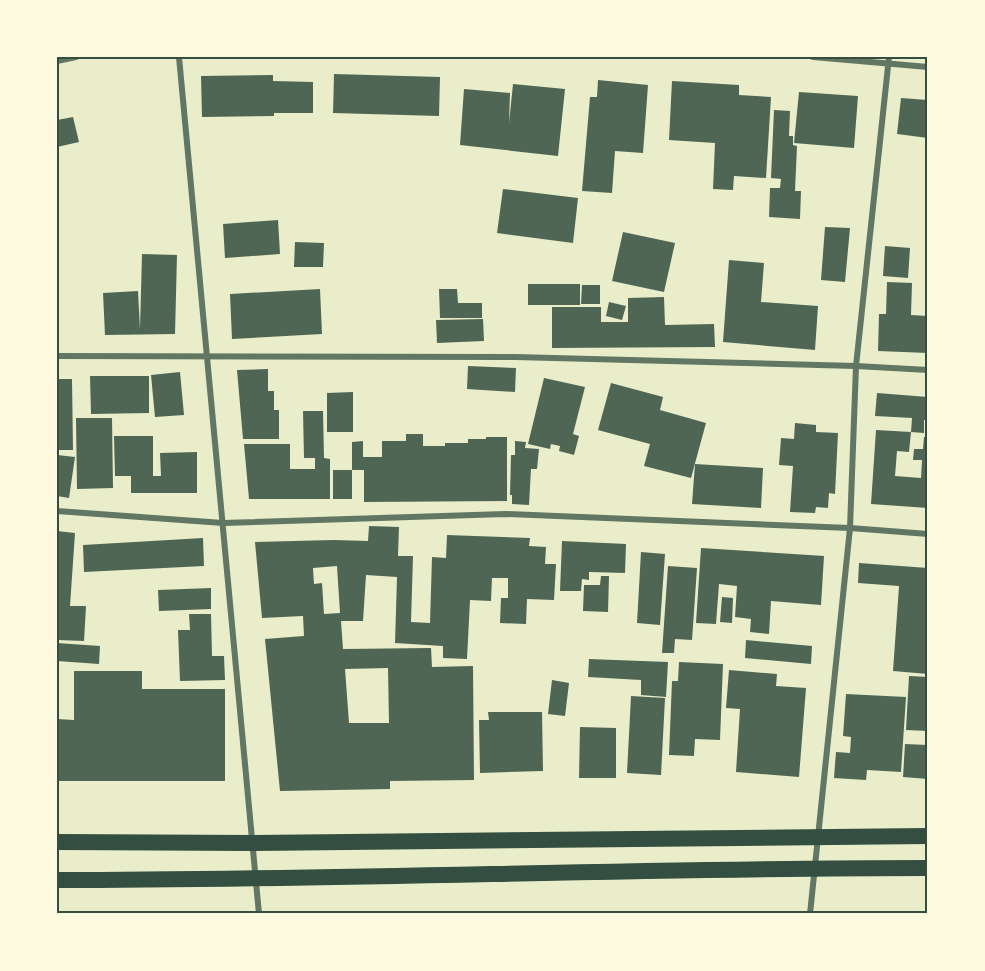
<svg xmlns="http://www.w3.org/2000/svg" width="985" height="971" font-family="Bitter,serif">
  <rect width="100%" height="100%" fill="#e9edc9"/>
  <g fill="#4f6655" fill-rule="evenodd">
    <polygon points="334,74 440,77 439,116 333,113"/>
    <polygon points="273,75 273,81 313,82 313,113 274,113 274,116 202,117 201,76"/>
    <polygon points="598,80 648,85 643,153 615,151 612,193 582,191 590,97 597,97"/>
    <polygon points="672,81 739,85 739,95 771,97 766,178 734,176 733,190 713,189 715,143 669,140"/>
    <polygon points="513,84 565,89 558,156 460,145 464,89 510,93 509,123"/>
    <polygon points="799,92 858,96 854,148 794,143"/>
    <polygon points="901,98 928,100 928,138 897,134"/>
    <polygon points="774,110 790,111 789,136 793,136 793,145 797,146 795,191 801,191 800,219 769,217 770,188 780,188 781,179 771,178"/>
    <polygon points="73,117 79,142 57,147 57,120"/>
    <polygon points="503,189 578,198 573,243 497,233"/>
    <polygon points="278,220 280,254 225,258 223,224"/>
    <polygon points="825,227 850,228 845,282 821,280"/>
    <polygon points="623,232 675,243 664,292 612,281"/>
    <polygon points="295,242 324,243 323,267 294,267"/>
    <polygon points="885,246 910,248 908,278 883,276"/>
    <polygon points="142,254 177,255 175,334 105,335 103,293 138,291 140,329"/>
    <polygon points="729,260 764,263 761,302 818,306 815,350 723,342"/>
    <polygon points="887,282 912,283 911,315 928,316 928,353 878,351 879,314 886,314"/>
    <rect x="528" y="284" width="52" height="21"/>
    <polygon points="582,285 600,285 600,304 581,304"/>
    <polygon points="320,289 322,334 232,339 230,294"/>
    <polygon points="439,289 457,289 458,303 482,303 482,318 440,318"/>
    <polygon points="664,297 665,325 714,324 715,347 552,348 552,307 601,307 601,322 628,322 628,298"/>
    <polygon points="609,302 626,306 622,320 606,316"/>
    <polygon points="483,319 484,341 437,343 436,320"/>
    <polygon points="468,366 516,368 515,392 467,389"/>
    <polygon points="268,369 268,391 274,391 274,410 279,410 279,439 243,439 237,370"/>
    <polygon points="180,372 184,415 155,417 151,375"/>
    <polygon points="90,376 149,376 149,413 91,414"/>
    <polygon points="544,378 585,387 573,434 579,436 574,455 559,451 560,446 551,444 550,449 528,444"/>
    <polygon points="57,379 72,379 73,450 57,450"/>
    <polygon points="611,383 663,397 660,410 706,423 691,478 644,466 650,444 598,430"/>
    <polygon points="353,392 353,432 327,432 327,393"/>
    <polygon points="877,393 928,397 928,420 924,420 924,433 911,432 912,418 875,416"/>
    <polygon points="303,411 323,411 324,458 330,459 330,499 249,499 244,444 290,444 290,469 315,469 315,458 304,458"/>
    <polygon points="76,418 112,418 113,488 77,489"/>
    <polygon points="795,423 816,425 816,432 838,433 835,494 829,493 828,508 816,507 815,513 790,512 793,466 779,465 781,438 794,439"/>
    <polygon points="876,430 911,432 909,452 897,451 895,476 921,478 922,460 913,460 914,449 923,449 924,437 928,437 928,508 871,504"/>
    <polygon points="406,434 423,434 423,446 445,446 445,443 468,443 468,439 486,439 486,437 507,437 507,501 364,502 364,470 352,470 352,442 363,441 363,457 382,457 382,441 406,441"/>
    <polygon points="114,436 153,436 153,476 161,476 160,453 197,452 197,493 131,493 131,476 115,476"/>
    <polygon points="515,441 526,442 525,448 539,449 537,469 531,469 529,505 512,504 512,495 510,495 511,455 515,455"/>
    <polygon points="57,455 75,457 69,498 57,496"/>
    <polygon points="695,464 763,468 761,508 692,504"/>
    <rect x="333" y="470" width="19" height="29"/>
    <path d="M369 526 399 527 398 556H413L411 622 430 623 432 557 446 558 447 535 530 538 529 546 546 547 545 564H556L554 600 527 599 526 624 500 623 501 598H508V578H492L491 601 470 600 467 659 443 658V646L395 643 397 577 366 575 363 621H341L343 649 431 648 432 667 473 666 474 780 390 781V789L280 791 265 639 304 636 303 616 262 618 255 542 334 540 368 541ZM337 566 340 613 324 614 322 583 314 584 313 568ZM388 668 389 723H349L345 669Z"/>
    <polygon points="57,531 75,533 70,606 86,606 84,641 57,640"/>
    <polygon points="203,538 204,566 84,572 83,545"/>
    <polygon points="562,541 626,544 625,573 589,572 589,580 582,579 581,591 560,591"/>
    <polygon points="701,548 824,556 821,605 771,601 769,634 750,632 751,619 735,617 737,586 719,584 716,624 696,623"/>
    <polygon points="641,552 665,554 660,625 637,623"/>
    <polygon points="859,563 928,568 928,600 925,600 925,616 928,616 928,674 893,671 899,586 858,583"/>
    <polygon points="668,566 697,568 692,640 675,639 674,653 662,653"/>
    <polygon points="601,576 609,576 608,612 583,611 584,585 600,585"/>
    <polygon points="211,588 211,609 159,611 158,590"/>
    <polygon points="722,597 733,598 732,623 720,622"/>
    <polygon points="189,614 211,614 212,656 224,656 225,680 180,681 178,630 190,630"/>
    <polygon points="746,640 812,646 811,664 745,658"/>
    <polygon points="57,643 100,646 99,664 57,661"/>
    <polygon points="589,659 668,662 666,697 641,695 641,680 588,677"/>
    <polygon points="679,662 723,664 720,740 695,739 694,756 669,755 672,681 678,681"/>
    <polygon points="729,670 777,674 776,686 806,688 799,777 736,772 740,709 726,708"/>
    <polygon points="74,671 142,671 142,689 225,689 225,781 57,781 57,719 74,720"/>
    <polygon points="909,676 928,677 928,731 906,730"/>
    <polygon points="552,680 569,683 565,716 548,714"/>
    <polygon points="846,694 906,697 901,772 867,770 866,780 834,778 836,752 850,753 851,737 843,736"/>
    <polygon points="631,696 665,698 661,775 627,773"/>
    <polygon points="488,712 542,712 543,771 480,773 479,720 489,720"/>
    <polygon points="580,727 616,728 616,778 579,778"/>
    <polygon points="905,744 928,745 928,779 903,777"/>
  </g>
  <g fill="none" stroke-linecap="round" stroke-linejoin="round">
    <g stroke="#617663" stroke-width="6">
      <polyline points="179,57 259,914"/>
      <polyline points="813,57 928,67"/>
      <polyline points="57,61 76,57"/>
      <polyline points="57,356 515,357 856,366 928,370"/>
      <polyline points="57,511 223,523 505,514 850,528 928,534"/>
      <polyline points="810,914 850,528 856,366 889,57"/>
    </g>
    <g stroke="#344e41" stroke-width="16">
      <polyline points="57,842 253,843 928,836"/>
      <path d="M57 880C347 880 638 868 928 868"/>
    </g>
  </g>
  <rect width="985" height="971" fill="none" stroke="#fefae0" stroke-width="117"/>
  <rect x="58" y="58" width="868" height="854" fill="none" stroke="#344e41" stroke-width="2"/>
</svg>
